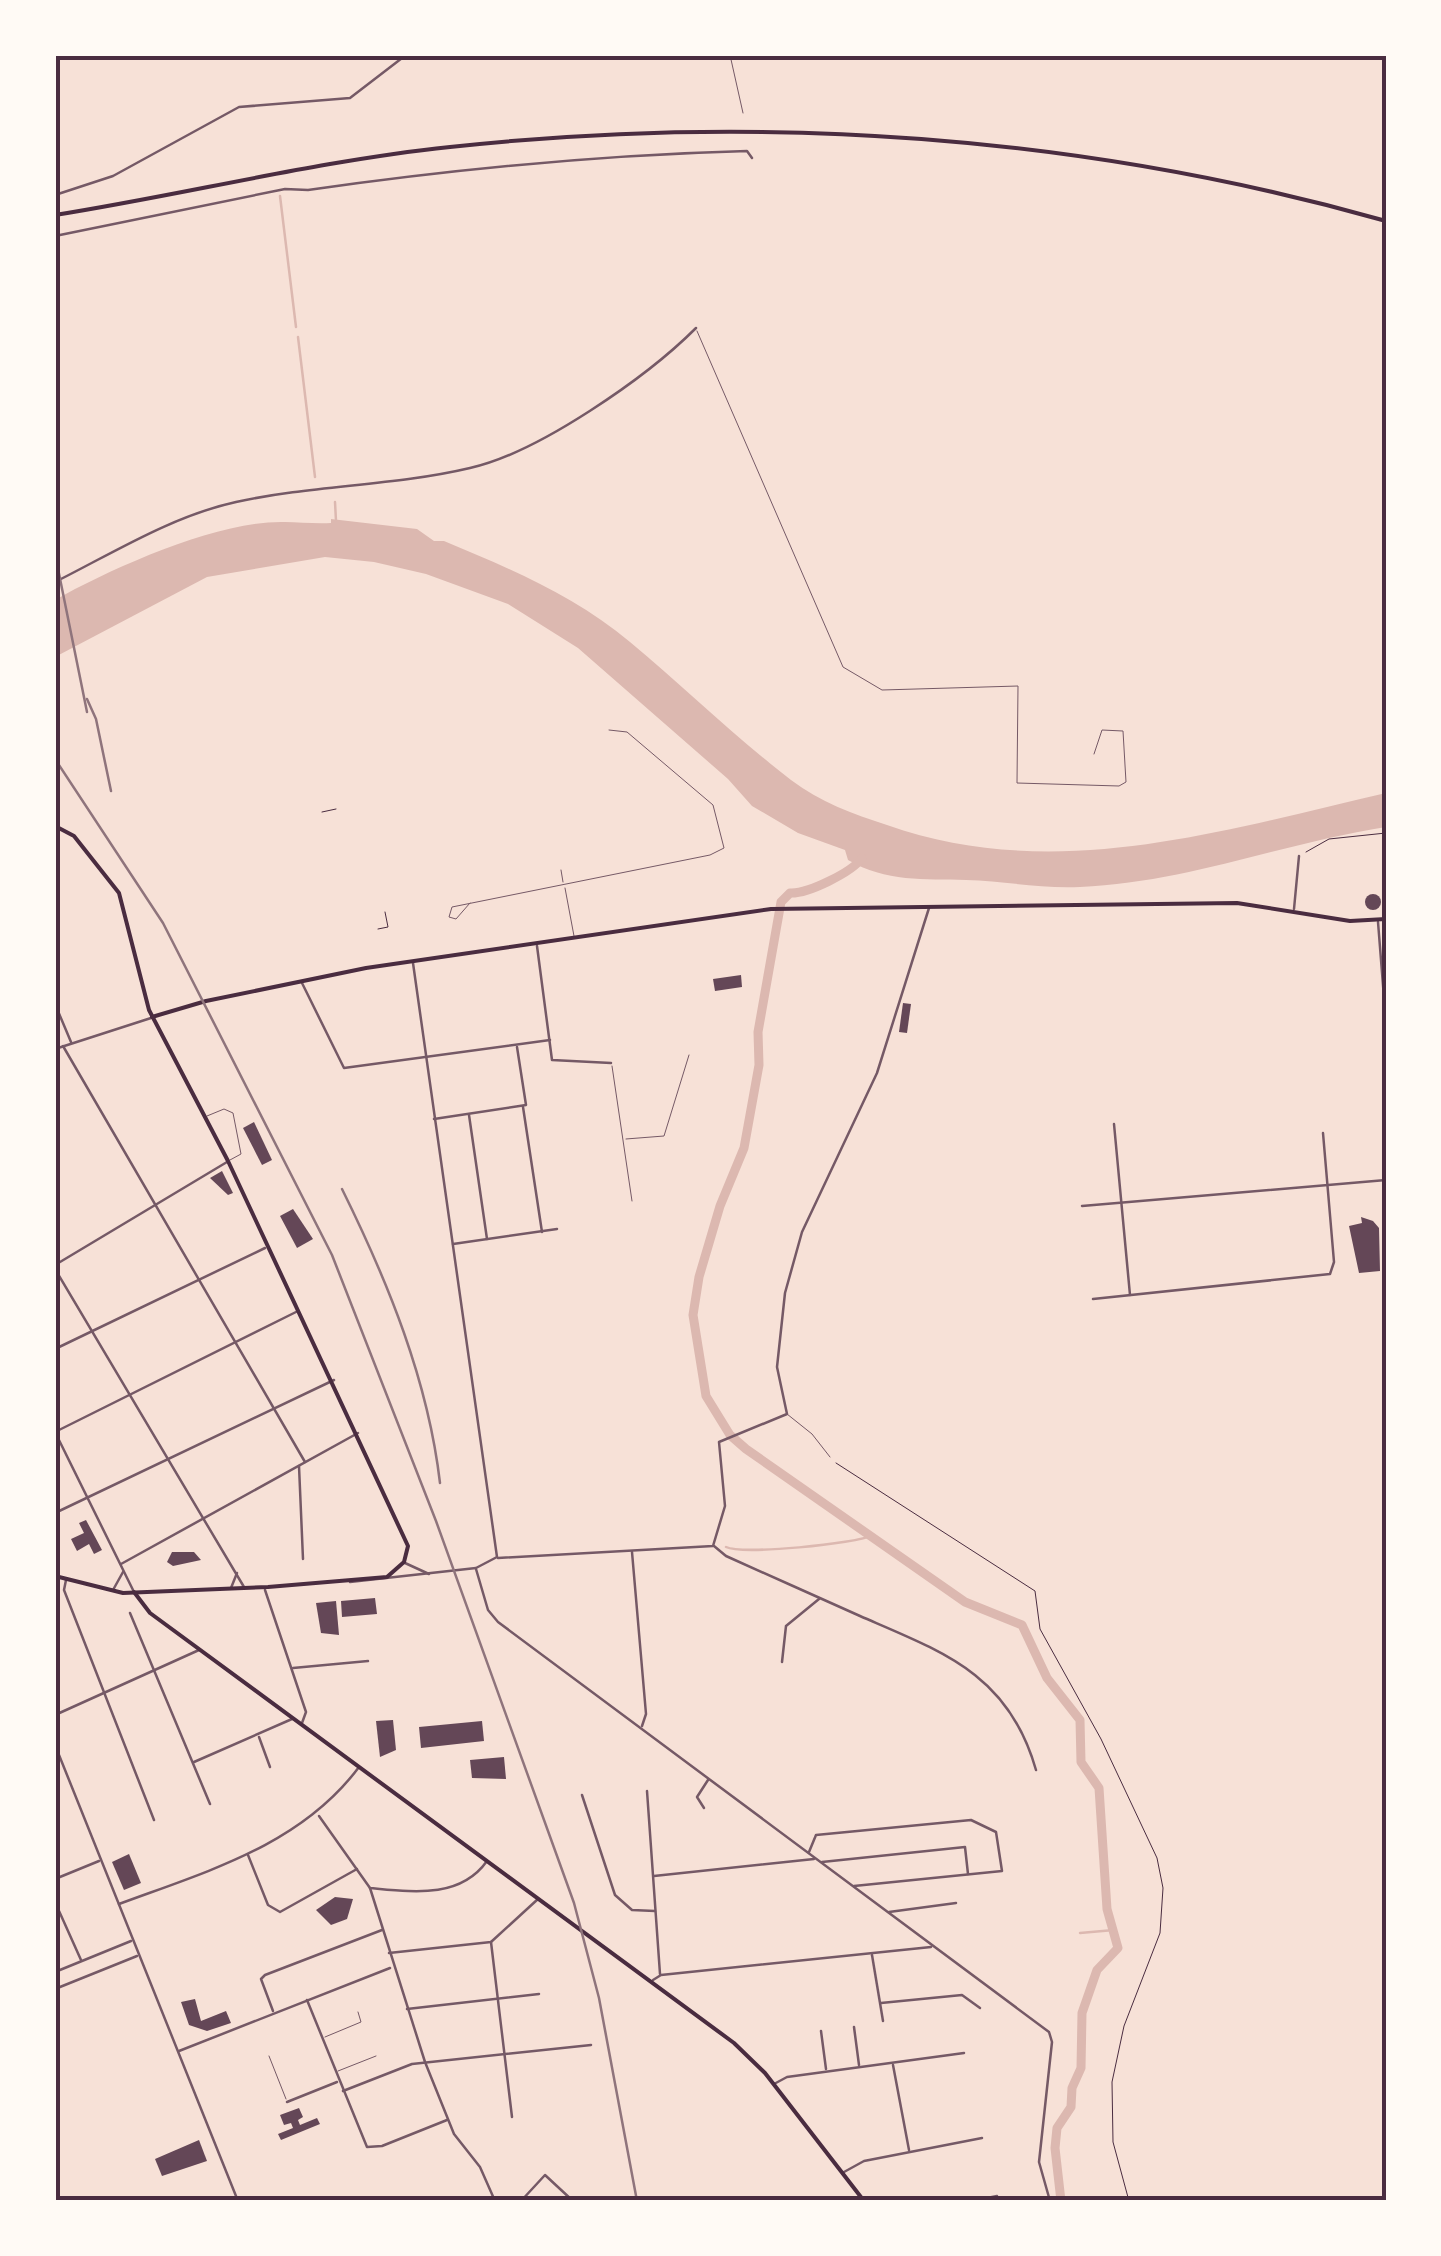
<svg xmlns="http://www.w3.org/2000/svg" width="1441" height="2256" font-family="Mulish,sans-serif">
  <rect width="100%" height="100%" fill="#f7e1d7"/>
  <path fill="#dcb8b0" d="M331 519 417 529 434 541H444C509 568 575 596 630 642 684 687 735 737 791 780 820 802 853 814 887 825 1054 884 1221 831 1386 793V827C1283 843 1185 883 1080 887 1042 889 1004 881 966 880 924 879 886 882 848 860L845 850 798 833 752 806 728 779 578 648 508 604 426 574 374 562 325 557 207 577 55 657V600C112 568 219 520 285 522 299 522 315 524 331 523Z"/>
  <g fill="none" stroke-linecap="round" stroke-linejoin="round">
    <g stroke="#dcb8b0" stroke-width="2.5">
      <polyline points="280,196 296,327"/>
      <polyline points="298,337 315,477"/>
      <polyline points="335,502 336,521"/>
      <path d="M726 1547C742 1555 856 1544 873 1535"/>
      <polyline points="1080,1933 1114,1930"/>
    </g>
    <path stroke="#dcb8b0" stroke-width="9" d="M862 858C852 872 808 894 790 893L781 902 758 1032 759 1065 744 1148 720 1206 699 1277 693 1315 706 1396 730 1435 746 1449 965 1602 1022 1625 1047 1678 1080 1720 1081 1762 1099 1788 1107 1909 1118 1948 1097 1970 1082 2013 1081 2068 1072 2088 1071 2107 1057 2128 1055 2148 1061 2201"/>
  </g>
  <g fill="#644757">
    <circle cx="1373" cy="902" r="8"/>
    <polygon points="741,975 742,987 715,991 713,979"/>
    <polygon points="903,1003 911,1004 907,1033 899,1032"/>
    <polygon points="254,1122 272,1160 262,1165 243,1128"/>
    <polygon points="222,1171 233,1193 228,1195 210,1178"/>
    <polygon points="293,1209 313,1239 297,1248 280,1216"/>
    <polygon points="1361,1217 1373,1221 1379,1228 1380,1271 1359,1273 1349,1226 1362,1223"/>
    <polygon points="86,1520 102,1550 94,1554 89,1544 77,1551 71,1539 84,1533 79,1523"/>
    <polygon points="172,1552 194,1552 201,1560 173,1566 167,1562"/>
    <polygon points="375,1598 377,1614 342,1617 341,1601"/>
    <polygon points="336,1601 339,1635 321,1633 316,1603"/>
    <polygon points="393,1720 396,1750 380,1757 376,1721"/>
    <polygon points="482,1721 484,1741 421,1748 419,1727"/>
    <polygon points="504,1757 506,1779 472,1778 470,1760"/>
    <polygon points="129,1854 141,1883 124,1890 112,1862"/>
    <polygon points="335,1897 353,1899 347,1919 331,1925 316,1910"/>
    <polygon points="195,1999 201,2021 226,2011 231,2023 207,2031 189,2025 181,2002"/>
    <polygon points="299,2108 303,2117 298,2120 300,2125 317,2118 320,2124 281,2140 278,2134 293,2128 291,2123 284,2125 280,2115"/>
    <polygon points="199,2140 207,2161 162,2176 155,2159"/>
  </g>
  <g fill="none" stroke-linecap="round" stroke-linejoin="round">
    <g stroke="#4a2c40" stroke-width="1">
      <polyline points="322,812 336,809"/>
      <polyline points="1306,852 1329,839 1386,833"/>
      <polyline points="378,929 388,927 385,912"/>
      <polyline points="836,1463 1035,1591 1040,1629 1101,1739 1157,1858 1163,1888 1160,1933 1124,2026 1112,2082 1113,2142 1129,2201"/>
    </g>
    <g stroke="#755966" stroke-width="1">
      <polyline points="730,55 743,113"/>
      <polyline points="697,331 843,667 882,690 1018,686 1017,783 1119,786 1126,782 1123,731 1102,730 1094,754"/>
      <polyline points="561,870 563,882"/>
      <polyline points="565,888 574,936"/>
      <polyline points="470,903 456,919 449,917 452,907 710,855 724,848 713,805 627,732 609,730"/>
      <polyline points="612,1066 632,1201"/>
      <polyline points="207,1116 224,1109 233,1113 241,1154 230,1160"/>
      <polyline points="626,1139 664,1136 689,1055"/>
      <polyline points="787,1414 812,1434 830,1457"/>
      <polyline points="325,2037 361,2022 358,2012"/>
      <polyline points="269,2056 286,2099"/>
      <polyline points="338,2071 376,2056"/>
    </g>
    <g stroke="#755966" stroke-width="2.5">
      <polyline points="55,195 113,176 239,107 350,98 406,55"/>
      <path d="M55 236 285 189 308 190C455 169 599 155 747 151L752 158"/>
      <path d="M55 582C113 553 172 516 236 502 313 485 394 486 470 468 538 453 647 377 696 328"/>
      <polyline points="1294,909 1299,856"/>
      <polyline points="537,946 552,1060 611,1063"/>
      <polyline points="302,983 344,1068 550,1040"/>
      <polyline points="55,1004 71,1042"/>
      <polyline points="63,1046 305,1462"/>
      <polyline points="55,1049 151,1018"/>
      <polyline points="523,1107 542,1232"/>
      <polyline points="469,1115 487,1239"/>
      <polyline points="434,1119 526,1105 517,1047"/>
      <polyline points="1114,1124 1130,1295"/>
      <polyline points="1082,1206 1386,1180"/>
      <polyline points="453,1244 557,1229"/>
      <polyline points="55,1265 227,1162"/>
      <polyline points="55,1269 244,1587"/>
      <polyline points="1093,1299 1330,1274 1334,1262 1323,1133"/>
      <polyline points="55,1349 265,1248"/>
      <polyline points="55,1432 296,1312"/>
      <polyline points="56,1434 134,1592"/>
      <polyline points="299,1466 303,1559"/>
      <polyline points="55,1513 334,1380"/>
      <path d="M714 1546 726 1556C771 1576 815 1596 860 1616 943 1652 1009 1674 1036 1770"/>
      <polyline points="632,1552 646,1714 642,1726"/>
      <polyline points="498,1558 713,1546 725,1506 719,1442 787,1414 777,1367 785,1293 802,1232 877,1073 929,908"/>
      <polyline points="121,1564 358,1433"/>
      <polyline points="476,1569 488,1610 498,1622 1049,2032 1052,2042 1039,2162 1050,2201"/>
      <polyline points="66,1580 64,1590 154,1820"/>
      <polyline points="231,1588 237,1573"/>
      <polyline points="113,1590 123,1572"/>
      <polyline points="265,1590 306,1712 302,1723"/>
      <polyline points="130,1613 210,1804"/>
      <polyline points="782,1662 786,1626 819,1599"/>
      <polyline points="293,1668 368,1661"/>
      <polyline points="55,1715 199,1650"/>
      <polyline points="259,1737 270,1767"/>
      <polyline points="194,1762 292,1719"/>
      <polyline points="647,1791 660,1974"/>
      <polyline points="582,1795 615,1895 632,1910 655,1911"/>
      <polyline points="704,1808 697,1797 708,1780"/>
      <path d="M319 1816 370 1888C413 1892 460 1899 487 1861"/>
      <polyline points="809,1852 816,1835 971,1820 996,1832 1002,1871 854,1886"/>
      <polyline points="248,1855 268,1905 280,1912 357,1869"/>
      <polyline points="822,1862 965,1847 968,1874"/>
      <polyline points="654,1876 814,1859"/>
      <polyline points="55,1879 99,1861"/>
      <polyline points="370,1888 425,2062 454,2134 480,2167 495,2201"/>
      <polyline points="55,1902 81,1960"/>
      <path d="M119 1904C208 1871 301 1845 359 1767"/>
      <polyline points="889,1912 956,1903"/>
      <polyline points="491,1942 512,2117"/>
      <polyline points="389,1953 491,1942 538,1899"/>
      <polyline points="872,1955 883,2021"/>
      <polyline points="55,1972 131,1941"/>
      <polyline points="653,1980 661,1975 931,1947"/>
      <polyline points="55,1989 137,1956"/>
      <polyline points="307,2000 367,2147 382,2146 447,2120"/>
      <polyline points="881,2003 962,1995 980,2008"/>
      <polyline points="407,2009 539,1994"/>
      <polyline points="273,2011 261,1979 265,1975 382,1930"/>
      <polyline points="854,2027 859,2065"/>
      <polyline points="821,2031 826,2069"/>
      <polyline points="179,2051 390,1968"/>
      <polyline points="893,2065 909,2150"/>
      <polyline points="774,2084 787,2077 964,2053"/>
      <polyline points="343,2091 412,2064 591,2045"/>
      <polyline points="287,2102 337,2082"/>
      <polyline points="844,2172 864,2161 982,2138"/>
      <polyline points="521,2201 545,2175 573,2201"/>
      <polyline points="972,2201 997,2196"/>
    </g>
    <g stroke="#755966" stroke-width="2.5">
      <polyline points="1378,922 1386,1023"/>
      <polyline points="405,1563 429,1574"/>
      <polyline points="350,1582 476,1568 497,1557 413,963"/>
      <polyline points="55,1745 238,2201"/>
    </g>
    <g stroke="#4a2c40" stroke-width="4">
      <polyline points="55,826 74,836 119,893 149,1010 228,1161 408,1546 404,1562 387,1577 268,1587 123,1593 55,1576"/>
      <polyline points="152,1017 206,1001 366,968 771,909 1237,903 1350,921 1386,919"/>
      <polyline points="134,1592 150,1613 734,2043 765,2073 864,2201"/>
    </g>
    <path stroke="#4a2c40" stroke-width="4" d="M55 215C187 194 317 161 450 147 763 113 1082 135 1386 221"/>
    <g stroke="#8f747c" stroke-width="2.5">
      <polyline points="55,554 87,712"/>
      <polyline points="87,699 96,719 111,791"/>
      <polyline points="55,759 163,923 332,1255 436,1521 574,1903 599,1998 637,2201"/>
      <path d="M342 1189C388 1282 428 1380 440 1483"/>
    </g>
  </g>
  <rect width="1441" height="2256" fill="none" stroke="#fffaf5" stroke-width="115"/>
  <rect x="58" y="58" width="1326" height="2140" fill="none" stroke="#4a2c40" stroke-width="4"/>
</svg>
